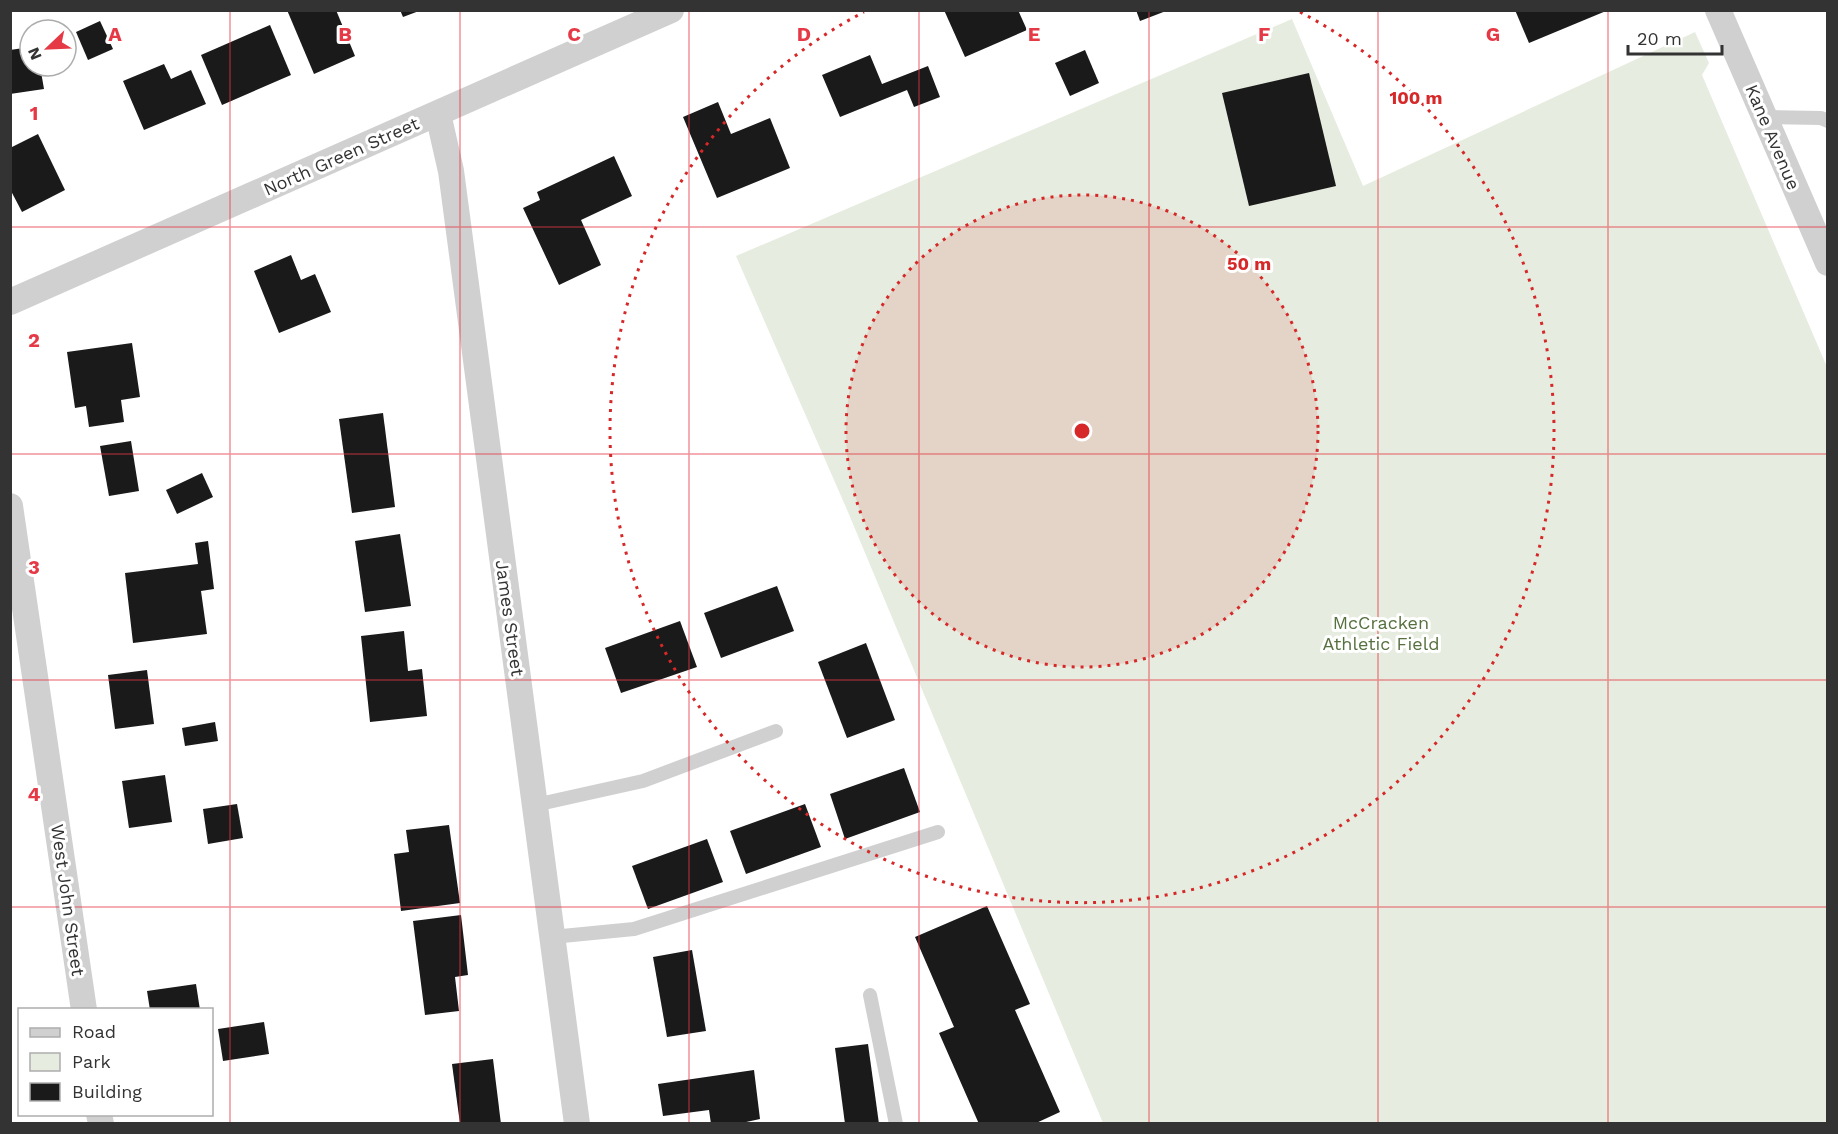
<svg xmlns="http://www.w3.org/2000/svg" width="1838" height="1134" font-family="'Work Sans',sans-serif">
  <rect width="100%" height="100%" fill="#fff"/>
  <polygon fill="#e6ecdf" points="1292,19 1363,186 1695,32 1709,63 1702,75 1827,367 1827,1123 1103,1123 848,512 736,256"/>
  <g fill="#1a1a1a">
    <polygon points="287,10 336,10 355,56 314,74"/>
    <polygon points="400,10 419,10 419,11 403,17"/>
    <polygon points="944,10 1018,10 1027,30 965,57"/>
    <polygon points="1136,10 1166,10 1166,11 1140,21"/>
    <polygon points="1515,10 1606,10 1606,11 1529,43"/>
    <polygon points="100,21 113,49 88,60 76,32"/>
    <polygon points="270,25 291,75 222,105 201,55"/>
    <polygon points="30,47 30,66 40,66 44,89 10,94 10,50"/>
    <polygon points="1085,50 1099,83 1070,96 1055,63"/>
    <polygon points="870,55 882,84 928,66 940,97 914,107 907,90 840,117 822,75"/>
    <polygon points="164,64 171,79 191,70 206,104 144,130 123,81"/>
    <polygon points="1309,73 1336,186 1249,206 1222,93"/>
    <polygon points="718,102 731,134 770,118 790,168 717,198 683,117"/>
    <polygon points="38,134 65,190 22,212 10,189 10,148"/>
    <polygon points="614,156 632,196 581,220 601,265 559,285 523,208 540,200 537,192"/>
    <polygon points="291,255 301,280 315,274 331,312 279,333 254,271"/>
    <polygon points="132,343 140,397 121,400 124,422 89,427 86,406 75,408 67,352"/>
    <polygon points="383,413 395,507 352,513 339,419"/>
    <polygon points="131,441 139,491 109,496 100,446"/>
    <polygon points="202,473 213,497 177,514 166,490"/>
    <polygon points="400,534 411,606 365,612 355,541"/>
    <polygon points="208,541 214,589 201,591 207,634 133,643 125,573 198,564 195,543"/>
    <polygon points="777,586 794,631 721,658 704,613"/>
    <polygon points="680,621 697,667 621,693 605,648"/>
    <polygon points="404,631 408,671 422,669 427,716 370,722 361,636"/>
    <polygon points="866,643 895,720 847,738 818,662"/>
    <polygon points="147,670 154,724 115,729 108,675"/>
    <polygon points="215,722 218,741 185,746 182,728"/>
    <polygon points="904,768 920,812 845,839 830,794"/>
    <polygon points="165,775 172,822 129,828 122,781"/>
    <polygon points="237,804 243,838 208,844 203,809"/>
    <polygon points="805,804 821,847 746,874 730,831"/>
    <polygon points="449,825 460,903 401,911 394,854 409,852 406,830"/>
    <polygon points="707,839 723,882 648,909 632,866"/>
    <polygon points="987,906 1030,1004 1015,1010 1060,1112 1034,1124 979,1124 939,1033 954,1027 915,937"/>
    <polygon points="461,915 468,975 455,977 459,1011 425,1015 413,921"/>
    <polygon points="692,950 706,1031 667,1037 653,957"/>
    <polygon points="196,984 200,1010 150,1010 147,991"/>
    <polygon points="264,1022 269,1054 223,1061 218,1029"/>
    <polygon points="868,1044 879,1124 845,1124 835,1048"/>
    <polygon points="493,1059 501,1124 460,1124 452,1064"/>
    <polygon points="754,1070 760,1119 737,1124 711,1124 709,1110 663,1116 658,1084"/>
  </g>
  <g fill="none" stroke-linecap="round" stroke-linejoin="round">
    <g stroke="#d0d0d0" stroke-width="14">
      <polyline points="1765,117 1821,118 1828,121"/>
      <polyline points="535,805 643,781 776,731"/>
      <polyline points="552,937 634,929 938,832"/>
      <polyline points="870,995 896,1124"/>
    </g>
    <g stroke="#d0d0d0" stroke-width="26">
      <polyline points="1718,10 1828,263"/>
      <polyline points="438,114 451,171 577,1124"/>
      <polyline points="10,302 671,10"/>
      <polyline points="10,506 84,1010"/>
      <polyline points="99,1114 101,1124"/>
    </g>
  </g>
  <path fill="none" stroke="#e63946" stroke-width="1.5" stroke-opacity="0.55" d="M230 10V1124M460 10V1124M689 10V1124M919 10V1124M1149 10V1124M1378 10V1124M1608 10V1124M10 227H1828M10 454H1828M10 680H1828M10 907H1828"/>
  <circle cx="1082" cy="431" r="236" fill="#d62828" fill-opacity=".12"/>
  <g fill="none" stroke="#d62828" stroke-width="3" stroke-dasharray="3 6">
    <circle cx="1082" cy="431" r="236"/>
    <path d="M1300 12A472 472 0 1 1 864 12"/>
  </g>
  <g text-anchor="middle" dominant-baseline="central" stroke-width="6" stroke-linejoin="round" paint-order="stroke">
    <g font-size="18" fill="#333" stroke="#fff">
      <text transform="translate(1773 137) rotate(67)">Kane Avenue</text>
      <text transform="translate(341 156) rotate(-24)">North Green Street</text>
      <text transform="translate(510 618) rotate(82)">James Street</text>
      <text transform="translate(68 900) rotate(82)">West John Street</text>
    </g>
    <g font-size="18" fill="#56703f" stroke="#fff">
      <text x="1381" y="622">McCracken<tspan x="1381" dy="21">Athletic Field</tspan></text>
    </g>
  </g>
  <g font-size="20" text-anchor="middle" font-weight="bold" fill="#e63946" stroke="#fff" stroke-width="6" stroke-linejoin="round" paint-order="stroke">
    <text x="115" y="41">A</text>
    <text x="345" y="41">B</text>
    <text x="574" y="41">C</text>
    <text x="804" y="41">D</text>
    <text x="1034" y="41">E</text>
    <text x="1264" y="41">F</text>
    <text x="1493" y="41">G</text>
    <text x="34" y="120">1</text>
    <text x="34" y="347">2</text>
    <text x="34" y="574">3</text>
    <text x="34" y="801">4</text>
  </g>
  <circle cx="1082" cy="431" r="9" fill="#d62828" stroke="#fff" stroke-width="3"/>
  <g font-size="18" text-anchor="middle" font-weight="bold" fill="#d62828" stroke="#fff" stroke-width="6" stroke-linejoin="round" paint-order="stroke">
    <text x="1416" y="104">100 m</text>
    <text x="1249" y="270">50 m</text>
  </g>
  <rect width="1838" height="1134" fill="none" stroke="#333333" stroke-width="24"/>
  <rect x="18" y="1008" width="195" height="108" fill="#ffffff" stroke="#adadad" stroke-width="1.5"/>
  <rect x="30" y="1028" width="30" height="9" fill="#d0d0d0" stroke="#adadad" stroke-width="1.5"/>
  <text x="72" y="1038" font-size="18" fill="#333333">Road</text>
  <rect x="30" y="1053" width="30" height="18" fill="#e6ecdf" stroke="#adadad" stroke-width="1.5"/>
  <text x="72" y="1068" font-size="18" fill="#333333">Park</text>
  <rect x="30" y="1083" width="30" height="18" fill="#1a1a1a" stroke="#adadad" stroke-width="1.5"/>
  <text x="72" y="1098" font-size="18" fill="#333333">Building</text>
  <g transform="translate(48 48) rotate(247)"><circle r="28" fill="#ffffff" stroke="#adadad" stroke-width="1.5"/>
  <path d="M0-4.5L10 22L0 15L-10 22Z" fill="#e63946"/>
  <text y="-9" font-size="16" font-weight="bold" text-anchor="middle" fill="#333333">N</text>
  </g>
  <path d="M1628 45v9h94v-9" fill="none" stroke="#333333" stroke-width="3"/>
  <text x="1637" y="45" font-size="18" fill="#333333" stroke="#ffffff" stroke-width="4.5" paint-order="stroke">20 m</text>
</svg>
